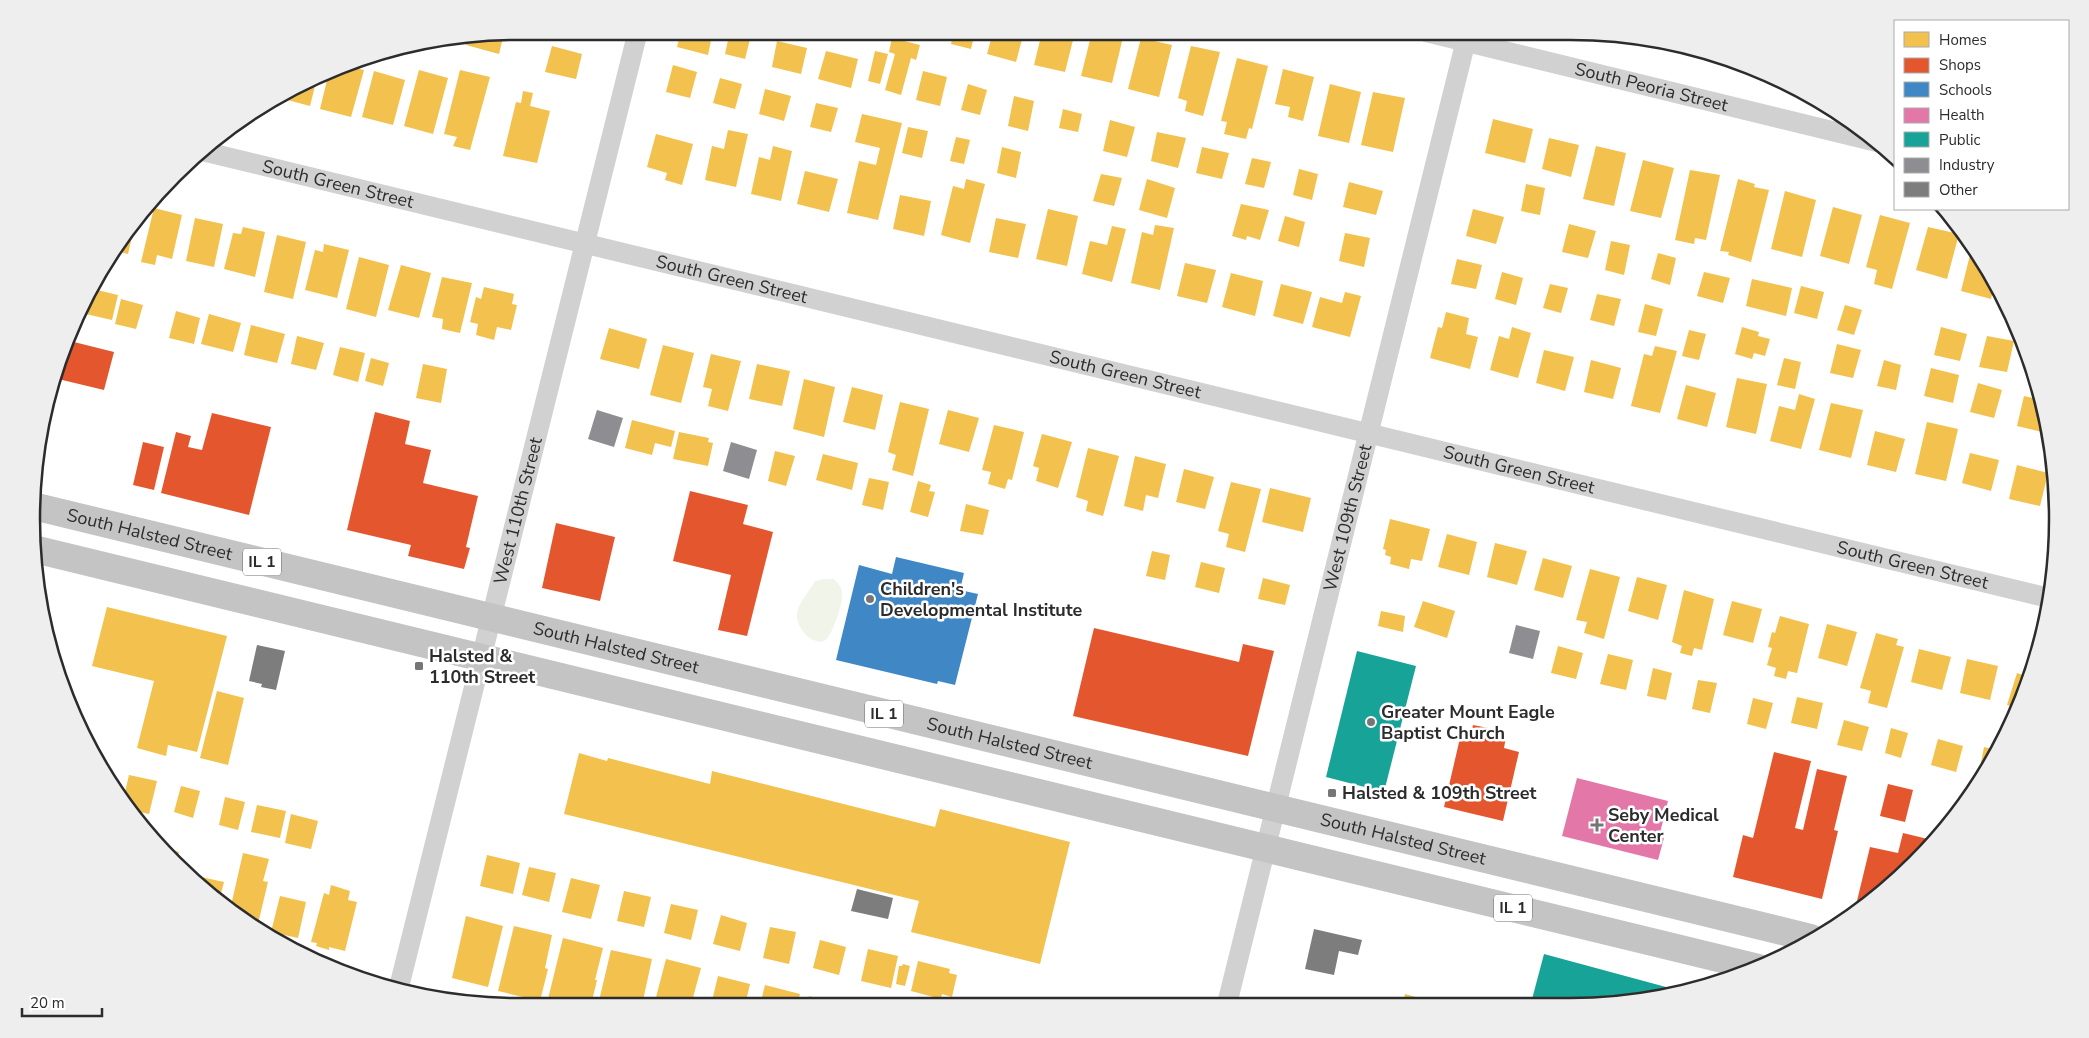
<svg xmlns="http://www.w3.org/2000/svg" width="2089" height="1038" font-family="'Nunito Sans',sans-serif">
  <rect width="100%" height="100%" fill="#fff"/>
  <path fill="#f0f4e9" d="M824 579H834C838 583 841 586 842 592 844 601 832 638 824 641 818 643 810 639 806 635 786 612 804 601 815 581Z"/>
  <g fill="#f2c14e">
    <polygon points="681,31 713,31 708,55 677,47"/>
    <polygon points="730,31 752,31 745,59 725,54"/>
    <polygon points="897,32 924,32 923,38"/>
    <polygon points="954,32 975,32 971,49 951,44"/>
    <polygon points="993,32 1024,32 1016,62 987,54"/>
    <polygon points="1042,32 1075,32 1065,72 1034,65"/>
    <polygon points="1092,32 1124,33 1112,83 1081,76"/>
    <polygon points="504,33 499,54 466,45 468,36"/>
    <polygon points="892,38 920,45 916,60 911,58 901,95 885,90 895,54 889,52"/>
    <polygon points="1141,38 1172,45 1159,97 1128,89"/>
    <polygon points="777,41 807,48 801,74 772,67"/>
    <polygon points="552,46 582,54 576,79 545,72"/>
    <polygon points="1191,46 1220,52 1203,116 1185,111 1187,101 1178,98"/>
    <polygon points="826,51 858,59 851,88 818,79"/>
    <polygon points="875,51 888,54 880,84 868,81"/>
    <polygon points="1237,58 1268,66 1252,129 1249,128 1246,139 1224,134 1227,122 1221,121"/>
    <polygon points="358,59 355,68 364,70 351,117 320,109 329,72"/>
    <polygon points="673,65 697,72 690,98 666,92"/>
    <polygon points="1283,69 1314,77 1303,121 1288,117 1290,107 1275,104"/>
    <polygon points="419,70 448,78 433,134 404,126"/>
    <polygon points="460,70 490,77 470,150 453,146 457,137 444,134"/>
    <polygon points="374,71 405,80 393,125 362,117"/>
    <polygon points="923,71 947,77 940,106 916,100"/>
    <polygon points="317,78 310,106 280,98 280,94"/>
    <polygon points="720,78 742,84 735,109 713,103"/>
    <polygon points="968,84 987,90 980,115 961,110"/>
    <polygon points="1330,84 1361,92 1349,143 1318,136"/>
    <polygon points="765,89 791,96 784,121 759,114"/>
    <polygon points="523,91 533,93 530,106 550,111 537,163 503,156 516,102 521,103"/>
    <polygon points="1373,92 1405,98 1393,152 1361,145"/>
    <polygon points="1014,96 1034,101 1028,131 1008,126"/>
    <polygon points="816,103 838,108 831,132 810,127"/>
    <polygon points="1063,109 1082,114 1078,132 1059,128"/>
    <polygon points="862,114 902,123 878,220 847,213 859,161 876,165 880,148 855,142"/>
    <polygon points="1493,119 1533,129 1525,163 1485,153"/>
    <polygon points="1110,120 1135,127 1127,157 1103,151"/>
    <polygon points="908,127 928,131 922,158 902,153"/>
    <polygon points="728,130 748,134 736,187 705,180 712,146 724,149"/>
    <polygon points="1157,132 1186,138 1178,168 1151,161"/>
    <polygon points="656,134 693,144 682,185 665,180 667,173 647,167"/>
    <polygon points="956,137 970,140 964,164 950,161"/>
    <polygon points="1549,138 1579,145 1571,177 1542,169"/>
    <polygon points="773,146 792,151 781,201 751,194 759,157 770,160"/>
    <polygon points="1596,146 1626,153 1614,206 1583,199"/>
    <polygon points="1002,147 1021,152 1016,178 997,173"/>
    <polygon points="1202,147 1229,153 1222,179 1196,173"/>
    <polygon points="1252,158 1271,162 1264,188 1245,184"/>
    <polygon points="1643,160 1674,168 1661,218 1630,211"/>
    <polygon points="1299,169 1318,174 1312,200 1293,195"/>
    <polygon points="1690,170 1720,175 1706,240 1695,238 1694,244 1675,240"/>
    <polygon points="805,171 838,179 829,212 797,204"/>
    <polygon points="1101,174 1122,178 1114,206 1093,201"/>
    <polygon points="966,179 985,184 970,243 941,235 953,186 964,189"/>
    <polygon points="1147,179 1175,188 1167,218 1139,210"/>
    <polygon points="1738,179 1755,184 1754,187 1769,190 1751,262 1728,255 1729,252 1720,251"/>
    <polygon points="1349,182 1383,191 1376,215 1343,207"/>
    <polygon points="1526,184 1545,188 1540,215 1521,211"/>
    <polygon points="1785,191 1816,200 1802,257 1771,249"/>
    <polygon points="900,195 931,201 924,236 893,229"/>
    <polygon points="1241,204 1269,210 1260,240 1247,236 1246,240 1232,236"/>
    <polygon points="1833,207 1862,215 1849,264 1820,256"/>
    <polygon points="154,208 182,215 172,259 157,255 155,265 141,262"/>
    <polygon points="1048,209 1078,216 1067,266 1036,259"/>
    <polygon points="1473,209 1504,217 1496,244 1466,236"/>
    <polygon points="1880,215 1910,223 1892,289 1874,284 1877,270 1866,267"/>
    <polygon points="1285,216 1305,222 1299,247 1278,241"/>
    <polygon points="195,218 223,224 214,267 186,261"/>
    <polygon points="996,218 1026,224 1018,258 989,252"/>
    <polygon points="136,219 128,254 112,250 113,248"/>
    <polygon points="1569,224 1596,231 1588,258 1562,252"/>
    <polygon points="1155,225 1174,228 1160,290 1131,283 1142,232 1153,235"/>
    <polygon points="1112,226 1126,229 1112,282 1082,274 1090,241 1107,245"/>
    <polygon points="243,227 265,232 255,277 224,269 233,233 241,234"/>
    <polygon points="1928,227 1959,234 1947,279 1916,270"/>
    <polygon points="1345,233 1370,238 1364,267 1339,261"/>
    <polygon points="277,235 306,242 293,299 264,292"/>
    <polygon points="1611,241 1630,245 1624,275 1605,270"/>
    <polygon points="324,244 349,250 337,298 305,290 315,250 323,252"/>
    <polygon points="1972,247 1995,282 1991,299 1961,291"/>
    <polygon points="1658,253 1676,258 1670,285 1651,279"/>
    <polygon points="359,257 389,265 376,317 346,309"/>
    <polygon points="1457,259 1482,265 1476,289 1451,284"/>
    <polygon points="1185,263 1216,270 1207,303 1177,296"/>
    <polygon points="401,265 431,273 419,318 388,310"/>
    <polygon points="1502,272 1523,278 1516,305 1495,299"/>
    <polygon points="1704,272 1730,278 1723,303 1697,296"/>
    <polygon points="1231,273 1263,281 1255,316 1222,307"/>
    <polygon points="442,277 472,283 460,333 442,329 443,319 432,317"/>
    <polygon points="1752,279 1792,288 1786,316 1746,306"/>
    <polygon points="1281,284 1312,292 1303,324 1273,316"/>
    <polygon points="1550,284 1568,288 1561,313 1543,308"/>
    <polygon points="1801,286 1824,292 1817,319 1794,313"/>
    <polygon points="484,287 514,294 512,304 517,305 511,330 497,327 494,340 476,335 478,324 470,322 476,297 481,299"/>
    <polygon points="93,289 118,295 112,320 86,314"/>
    <polygon points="1345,292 1361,296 1350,337 1312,327 1320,297 1342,303"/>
    <polygon points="1597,294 1621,299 1614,326 1590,320"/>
    <polygon points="121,299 143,305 136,329 115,324"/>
    <polygon points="1645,304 1663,309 1656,336 1638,332"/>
    <polygon points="1845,305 1862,310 1854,335 1837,330"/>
    <polygon points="176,311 200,318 194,344 169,338"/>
    <polygon points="1446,312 1469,318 1466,334 1478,337 1470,369 1430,358 1438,327 1442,328"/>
    <polygon points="209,314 241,323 233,352 201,344"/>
    <polygon points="251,325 285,334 277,363 244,355"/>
    <polygon points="1512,327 1531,333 1518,378 1490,370 1499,336 1509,339"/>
    <polygon points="1742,327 1759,332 1758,336 1770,339 1765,356 1754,353 1752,359 1735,354"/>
    <polygon points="1941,327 1967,334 1960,361 1934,355"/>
    <polygon points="609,328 647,339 639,369 600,359"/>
    <polygon points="1689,330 1706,334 1699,360 1682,356"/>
    <polygon points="297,336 324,343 316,370 291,364"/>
    <polygon points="1987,336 2014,341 2007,372 1979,367"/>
    <polygon points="1837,344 1861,350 1853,378 1830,373"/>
    <polygon points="663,345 694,353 681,403 650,395"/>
    <polygon points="1655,346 1677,351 1660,413 1631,406 1644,354 1652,356"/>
    <polygon points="340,347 365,353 358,382 333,375"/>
    <polygon points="1544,350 1574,357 1565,391 1536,383"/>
    <polygon points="711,354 741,361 728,411 708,406 712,389 703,387"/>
    <polygon points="371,358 389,363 383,386 365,381"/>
    <polygon points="1784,358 1801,362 1795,389 1777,385"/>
    <polygon points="1591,360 1621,368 1613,399 1584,392"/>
    <polygon points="1884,360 1901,365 1896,390 1877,386"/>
    <polygon points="423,364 447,369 441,403 416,398"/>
    <polygon points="757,364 790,371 782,406 749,399"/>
    <polygon points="1931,368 1959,375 1953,403 1924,396"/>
    <polygon points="1737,378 1767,384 1756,434 1726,427"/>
    <polygon points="804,379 835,387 824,437 793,429"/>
    <polygon points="1978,383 2002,390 1994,418 1970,412"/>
    <polygon points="1686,385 1716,393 1707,427 1677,419"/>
    <polygon points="852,387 883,395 875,430 843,422"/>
    <polygon points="1799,394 1815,399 1801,449 1770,441 1779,406 1795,410"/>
    <polygon points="2024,396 2041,400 2045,418 2042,432 2017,426"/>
    <polygon points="900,402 929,409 913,476 892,470 896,455 888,452"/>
    <polygon points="1831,403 1863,410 1851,458 1819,450"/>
    <polygon points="948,410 979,418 969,452 939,444"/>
    <polygon points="632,420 675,431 671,447 655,443 652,455 625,448"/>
    <polygon points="1927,422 1958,429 1946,481 1915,474"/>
    <polygon points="994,425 1024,432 1012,480 1008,479 1005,489 988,484 991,472 982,470"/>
    <polygon points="1875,431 1905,439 1896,472 1867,465"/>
    <polygon points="679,432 709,438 708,442 713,443 708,466 673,459"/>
    <polygon points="1042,434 1072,442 1058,488 1036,481 1039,468 1033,466"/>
    <polygon points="1088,448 1119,456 1103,516 1086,511 1088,501 1076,497"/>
    <polygon points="775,451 795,456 786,486 768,481"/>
    <polygon points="1970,453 1999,460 1991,491 1962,483"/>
    <polygon points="823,454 858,463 852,490 816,480"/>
    <polygon points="1135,456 1166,464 1158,498 1146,495 1143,511 1124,506"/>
    <polygon points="2017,465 2048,473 2040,506 2009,499"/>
    <polygon points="1184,469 1214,477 1205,509 1176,502"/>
    <polygon points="869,478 889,482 883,510 862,505"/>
    <polygon points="918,481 931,485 929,491 935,492 928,517 910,512"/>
    <polygon points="1231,482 1261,489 1245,552 1226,547 1229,534 1218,531"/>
    <polygon points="1270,488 1311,498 1303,532 1262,522"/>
    <polygon points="966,504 989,510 983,535 960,531"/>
    <polygon points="1390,519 1430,529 1422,561 1411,559 1409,569 1390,564 1391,557 1385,555 1386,550 1383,549"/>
    <polygon points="1447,534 1477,542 1469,575 1438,567"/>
    <polygon points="1495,543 1527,551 1517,585 1487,577"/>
    <polygon points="1152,551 1170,555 1165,580 1146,576"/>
    <polygon points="1543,558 1572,566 1563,598 1534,590"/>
    <polygon points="1201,562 1225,568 1219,593 1195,587"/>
    <polygon points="1590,569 1620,577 1604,639 1584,633 1587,622 1576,620"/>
    <polygon points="1637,577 1667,585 1658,620 1628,611"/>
    <polygon points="1263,578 1290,585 1285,605 1258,599"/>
    <polygon points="1684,590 1714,599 1702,650 1694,648 1692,656 1680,653 1682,646 1672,642"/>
    <polygon points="1423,601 1455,611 1447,638 1414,627"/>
    <polygon points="1732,601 1762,609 1753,643 1723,635"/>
    <polygon points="107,607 227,636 197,752 168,745 166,756 137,748 154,681 92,666"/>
    <polygon points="1381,611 1405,616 1403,632 1378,626"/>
    <polygon points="1780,616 1809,624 1797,673 1788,671 1786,679 1774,676 1776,668 1767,665 1772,648 1768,647 1772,632 1775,633"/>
    <polygon points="1827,624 1857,632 1847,666 1818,658"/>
    <polygon points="1876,633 1898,639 1896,645 1904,647 1887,708 1868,703 1871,691 1860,688"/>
    <polygon points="1558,646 1583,653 1576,679 1551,673"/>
    <polygon points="1919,649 1951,657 1942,690 1911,682"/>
    <polygon points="1608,654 1633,660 1626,690 1600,684"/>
    <polygon points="1967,659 1998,666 1990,700 1960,693"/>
    <polygon points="1653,668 1672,673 1666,700 1647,696"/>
    <polygon points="2017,673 2029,677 2018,708 2007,705"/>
    <polygon points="1698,680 1717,683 1710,713 1692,709"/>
    <polygon points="217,691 244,698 228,765 200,758"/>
    <polygon points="1797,697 1823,703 1817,729 1791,723"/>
    <polygon points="1753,698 1773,703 1766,729 1747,724"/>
    <polygon points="1844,720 1869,727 1862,751 1837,745"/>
    <polygon points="1891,728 1908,733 1901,758 1885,753"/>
    <polygon points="1938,739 1963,746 1956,772 1931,765"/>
    <polygon points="1984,747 1998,750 1983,774 1979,773"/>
    <polygon points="579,753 607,761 608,758 710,784 712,771 935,827 940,809 1070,842 1040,964 911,932 919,901 564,814"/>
    <polygon points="100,767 109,769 107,779 103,772"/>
    <polygon points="129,775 157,781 149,814 130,810 123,801"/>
    <polygon points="181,786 200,791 193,818 174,812"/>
    <polygon points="225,797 245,802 238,830 219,825"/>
    <polygon points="257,805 286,811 280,838 251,832"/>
    <polygon points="291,814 318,821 311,849 285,843"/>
    <polygon points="160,847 179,852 176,865 174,864"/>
    <polygon points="243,853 269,859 263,881 268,882 257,928 248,924 230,910"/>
    <polygon points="487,855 520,863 513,894 480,886"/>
    <polygon points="529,867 556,873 549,902 522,895"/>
    <polygon points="192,875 224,882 219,901 192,878"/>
    <polygon points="571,878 600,885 591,919 562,912"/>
    <polygon points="331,885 350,891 348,900 357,902 345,951 329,947 329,950 316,946 317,943 311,942 324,893 329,895"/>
    <polygon points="624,891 651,897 644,927 617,921"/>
    <polygon points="280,896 306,902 298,938 271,932"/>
    <polygon points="671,904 698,910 691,940 664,933"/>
    <polygon points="721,915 747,923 740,951 713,944"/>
    <polygon points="466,916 503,926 488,987 452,978"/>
    <polygon points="514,926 552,935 545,968 548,969 540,1001 498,991"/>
    <polygon points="770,927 796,932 789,964 763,958"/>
    <polygon points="563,938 603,948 595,980 597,980 591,1005 557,1006 547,1003"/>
    <polygon points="820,940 846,947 839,975 813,968"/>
    <polygon points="868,949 898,956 891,988 861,981"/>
    <polygon points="611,950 652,959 642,1005 598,1005"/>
    <polygon points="666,959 701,968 691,1005 654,1005"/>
    <polygon points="918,961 950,969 949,973 957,975 952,997 942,994 941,999 911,991"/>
    <polygon points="903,964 910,966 905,986 896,984 899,966 902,966"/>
    <polygon points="718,976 750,984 745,1005 711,1005"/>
    <polygon points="765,985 800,994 797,1005 760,1005"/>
    <polygon points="1405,994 1438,1003 1403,1003"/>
    <polygon points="809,996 841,1004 841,1005 807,1005"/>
  </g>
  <g fill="#e4572e">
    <polygon points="66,340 114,352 104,390 54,378"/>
    <polygon points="375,412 410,421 405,444 431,450 423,483 478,496 466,547 470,548 464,569 408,556 411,545 347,530"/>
    <polygon points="212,413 271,427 249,515 161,493 176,432 191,436 188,447 202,450"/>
    <polygon points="143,442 164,447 154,490 133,485"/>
    <polygon points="690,491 748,505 743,524 773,532 747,636 718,630 731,575 673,561"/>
    <polygon points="556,523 615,537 600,601 542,588"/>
    <polygon points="1094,628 1239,662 1243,644 1274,651 1248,756 1073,716"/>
    <polygon points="1473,725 1493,729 1492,734 1506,737 1504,748 1519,752 1503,821 1444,807 1460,738 1469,741"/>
    <polygon points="1774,752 1811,761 1795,828 1803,830 1817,769 1847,776 1834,830 1838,831 1822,899 1733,877 1743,835 1753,838"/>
    <polygon points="1888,784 1913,790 1905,822 1880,816"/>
    <polygon points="1903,833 1932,840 1867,906 1856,905 1870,847 1898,853"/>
  </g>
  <polygon fill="#3f88c5" points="896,557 964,573 960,590 978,594 955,685 938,681 937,684 836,660 859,565 892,574"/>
  <polygon fill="#e377a8" points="1577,778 1668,801 1659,837 1664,838 1658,860 1562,836"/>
  <g fill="#17a398">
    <polygon points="1357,651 1416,666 1384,792 1326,777"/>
    <polygon points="1544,954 1666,987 1664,994 1633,1003 1531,1003"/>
  </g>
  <g fill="#8d8d92">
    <polygon points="597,410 623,418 614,447 588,439"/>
    <polygon points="731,442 757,450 749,479 723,471"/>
    <polygon points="1516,625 1540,631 1533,659 1509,653"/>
  </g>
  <g fill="#7d7d7d">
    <polygon points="257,645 285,651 276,690 261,687 262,684 249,681"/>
    <polygon points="857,889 893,898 888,919 851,911"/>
    <polygon points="1314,929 1362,940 1358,955 1339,951 1334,975 1305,969"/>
  </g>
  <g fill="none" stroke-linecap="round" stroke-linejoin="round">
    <g stroke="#d1d1d1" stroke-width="20">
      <path id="s1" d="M1426 32 1877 142"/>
      <path id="s2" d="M202 151 2049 598"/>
      <path id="s3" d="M398 991 638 31"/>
      <path id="s4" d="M1227 1004 1468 32"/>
    </g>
    <g stroke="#c4c4c4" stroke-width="28">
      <path id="s5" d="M33 506 1811 938"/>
      <polyline points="34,549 1759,968"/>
    </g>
  </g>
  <g fill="#767676" stroke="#fff" stroke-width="2">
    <circle cx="870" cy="599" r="5"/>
    <rect x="414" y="661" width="10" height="10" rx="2.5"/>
    <circle cx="1371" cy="722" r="5"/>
    <rect x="1327" y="788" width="10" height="10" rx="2.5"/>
    <path d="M1594.5 817.5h5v5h5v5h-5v5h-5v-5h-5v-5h5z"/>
  </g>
  <g text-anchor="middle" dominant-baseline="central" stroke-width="5" stroke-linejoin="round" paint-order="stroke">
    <g fill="#fff" stroke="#6b6b6b" stroke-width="1">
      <rect x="243" y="548.5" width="38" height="27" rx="4"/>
      <rect x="865" y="700.5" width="38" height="27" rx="4"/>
      <rect x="1494" y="894.5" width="38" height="27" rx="4"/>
    </g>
    <g font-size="16" font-weight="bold" fill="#2c2c2c">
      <text x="262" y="562">IL 1</text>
      <text x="884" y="714">IL 1</text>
      <text x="1513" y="908">IL 1</text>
    </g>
    <g font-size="18" fill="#2c2c2c" stroke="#fff">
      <text stroke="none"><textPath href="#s1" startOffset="232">South Peoria Street</textPath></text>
      <text stroke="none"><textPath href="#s2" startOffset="140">South Green Street</textPath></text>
      <text stroke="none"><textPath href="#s2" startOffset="545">South Green Street</textPath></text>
      <text stroke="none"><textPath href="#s2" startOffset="950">South Green Street</textPath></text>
      <text stroke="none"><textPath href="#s2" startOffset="1355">South Green Street</textPath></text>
      <text stroke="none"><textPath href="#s3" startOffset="495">West 110th Street</textPath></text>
      <text stroke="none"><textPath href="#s4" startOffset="501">West 109th Street</textPath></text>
      <text stroke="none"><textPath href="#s5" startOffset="120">South Halsted Street</textPath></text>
      <text stroke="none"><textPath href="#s2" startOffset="1760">South Green Street</textPath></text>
      <text stroke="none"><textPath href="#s5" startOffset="600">South Halsted Street</textPath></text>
      <text stroke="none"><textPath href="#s5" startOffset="1005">South Halsted Street</textPath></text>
      <text stroke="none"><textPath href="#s5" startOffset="1410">South Halsted Street</textPath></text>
    </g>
    <g font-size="18" font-weight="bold" fill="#2c2c2c" stroke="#fff" text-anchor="start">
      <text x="880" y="589">Children's<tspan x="880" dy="21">Developmental Institute</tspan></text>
      <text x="429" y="656">Halsted &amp;<tspan x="429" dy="21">110th Street</tspan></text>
      <text x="1381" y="712">Greater Mount Eagle<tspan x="1381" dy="21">Baptist Church</tspan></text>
      <text x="1342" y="793">Halsted &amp; 109th Street</text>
      <text x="1608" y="815">Seby Medical<tspan x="1608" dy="21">Center</tspan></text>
    </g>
  </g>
  <path d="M0 0H2089V1038H0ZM519 40H1570A479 479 0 0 1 2049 519V519A479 479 0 0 1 1570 998H519A479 479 0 0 1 40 519V519A479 479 0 0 1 519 40Z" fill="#eee" fill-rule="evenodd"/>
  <path fill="none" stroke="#2c2c2c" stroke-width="2.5" d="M519 40H1570A479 479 0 0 1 2049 519V519A479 479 0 0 1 1570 998H519A479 479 0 0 1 40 519V519A479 479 0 0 1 519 40Z"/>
  <rect x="1894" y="20" width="175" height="190" fill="#ffffff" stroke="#ababab"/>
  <rect x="1904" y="32" width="25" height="15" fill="#f2c14e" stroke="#ababab"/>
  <text x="1939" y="45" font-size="15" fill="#2c2c2c">Homes</text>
  <rect x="1904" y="58" width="25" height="15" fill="#e4572e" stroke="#ababab"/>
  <text x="1939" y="70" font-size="15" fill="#2c2c2c">Shops</text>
  <rect x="1904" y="82" width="25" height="15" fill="#3f88c5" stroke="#ababab"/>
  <text x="1939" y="95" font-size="15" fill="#2c2c2c">Schools</text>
  <rect x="1904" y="108" width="25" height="15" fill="#e377a8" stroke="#ababab"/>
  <text x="1939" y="120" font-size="15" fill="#2c2c2c">Health</text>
  <rect x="1904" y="132" width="25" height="15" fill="#17a398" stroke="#ababab"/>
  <text x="1939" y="145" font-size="15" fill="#2c2c2c">Public</text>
  <rect x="1904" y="158" width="25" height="15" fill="#8d8d92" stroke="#ababab"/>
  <text x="1939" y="170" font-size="15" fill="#2c2c2c">Industry</text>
  <rect x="1904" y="182" width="25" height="15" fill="#7d7d7d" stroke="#ababab"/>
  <text x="1939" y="195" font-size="15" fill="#2c2c2c">Other</text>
  <path d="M22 1008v8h80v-8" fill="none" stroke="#2c2c2c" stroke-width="2.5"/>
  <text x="30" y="1008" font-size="15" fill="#2c2c2c" stroke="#ffffff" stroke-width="4" paint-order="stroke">20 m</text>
</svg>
